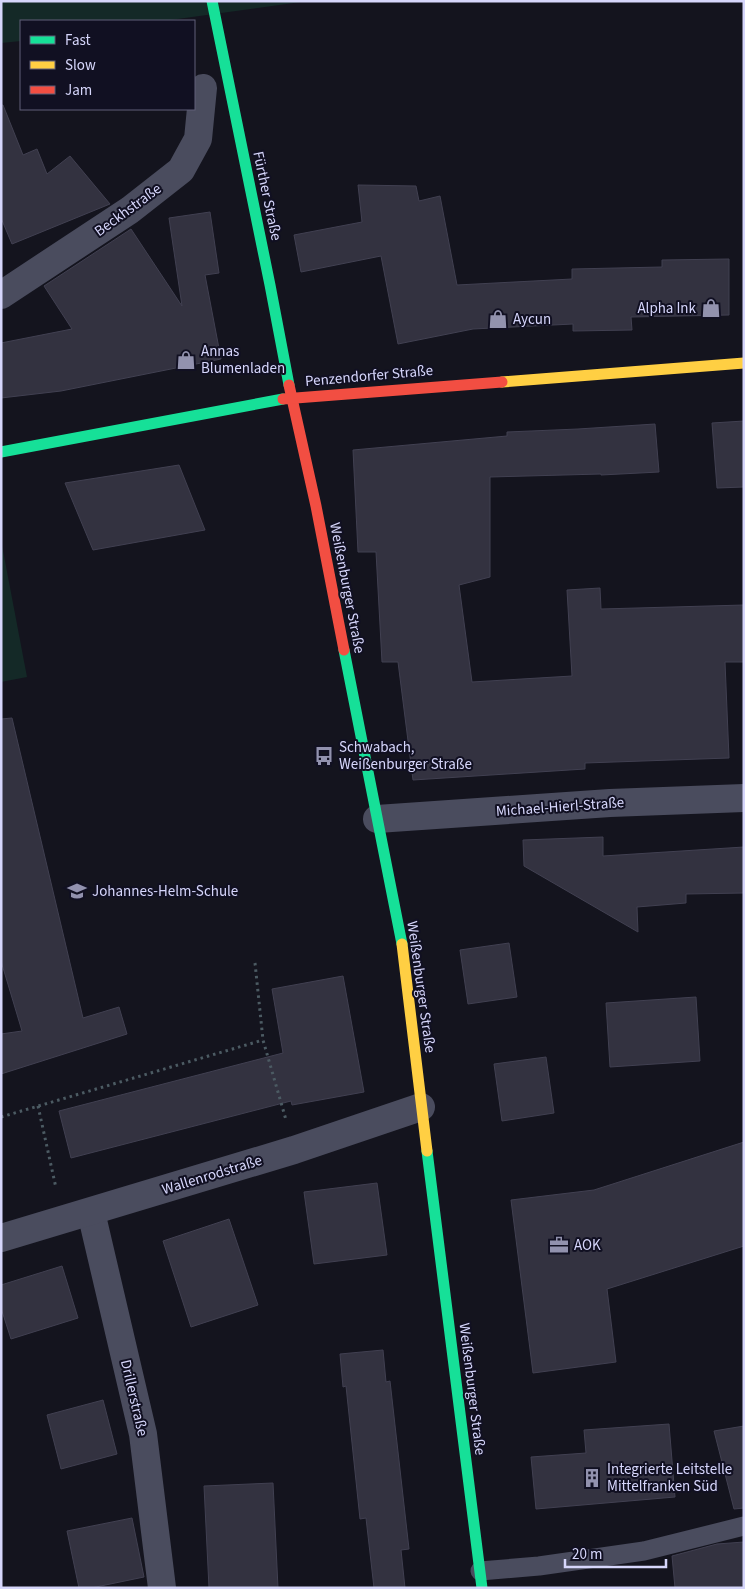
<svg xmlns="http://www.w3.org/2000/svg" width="745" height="1589" font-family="'Source Sans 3',sans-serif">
  <rect width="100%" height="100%" fill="#14141e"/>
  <g fill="#142927">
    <polygon points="1,1 308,1 163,21 21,21 21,41 1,43"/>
    <polygon points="1,540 27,677 1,682"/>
  </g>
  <g fill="#333240" stroke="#414051">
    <polygon points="1,105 3,105 23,155 37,149 47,174 70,156 110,204 12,244 1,218"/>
    <polygon points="358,185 416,186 419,201 440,196 457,285 572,279 572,269 662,267 662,260 729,259 729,315 631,317 632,330 573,331 573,324 473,329 398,344 381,256 301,272 294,235 362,222"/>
    <polygon points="210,212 219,273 205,275 221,359 61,391 1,398 1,343 72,329 44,286 131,229 182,306 169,218"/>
    <polygon points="744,421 744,487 717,488 712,423"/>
    <polygon points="655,424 659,472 601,475 601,474 490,477 490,577 459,585 472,682 572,676 567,590 600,588 601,609 744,605 744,662 725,662 729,758 585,763 585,769 413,780 398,662 382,662 376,552 358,552 353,450 507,436 507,432 578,429"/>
    <polygon points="179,465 205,530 93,550 65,483"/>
    <polygon points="12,718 83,1018 119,1007 127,1034 1,1074 1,1034 22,1031 1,961 1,719"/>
    <polygon points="603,837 603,856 744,847 744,893 686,894 686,903 637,907 638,932 524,866 523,840"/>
    <polygon points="509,943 517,997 468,1004 460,950"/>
    <polygon points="343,976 364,1092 292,1105 291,1101 71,1158 59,1111 283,1053 272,989"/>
    <polygon points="696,997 700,1061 610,1067 606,1003"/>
    <polygon points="546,1057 554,1113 502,1121 494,1064"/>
    <polygon points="744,1142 744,1246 607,1289 616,1362 533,1373 511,1200 594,1190"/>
    <polygon points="377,1183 387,1255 314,1264 304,1192"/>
    <polygon points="229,1219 258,1305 191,1327 163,1241"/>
    <polygon points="62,1266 78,1318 11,1339 1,1308 1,1285"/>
    <polygon points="383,1350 386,1382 390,1381 409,1549 401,1550 405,1588 374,1588 366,1518 360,1519 346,1386 343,1387 340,1354"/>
    <polygon points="103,1400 117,1454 61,1469 47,1415"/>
    <polygon points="669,1424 675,1497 536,1509 531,1457 586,1453 584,1430"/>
    <polygon points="744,1426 744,1508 734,1509 714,1431"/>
    <polygon points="273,1483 278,1588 209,1588 204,1486"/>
    <polygon points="132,1518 144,1577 91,1588 79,1588 67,1531"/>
    <polygon points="744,1542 744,1588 675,1588 672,1556 717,1544"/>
  </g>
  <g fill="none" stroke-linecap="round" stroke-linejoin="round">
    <g stroke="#4c5b63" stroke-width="3" stroke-dasharray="2.5 4" stroke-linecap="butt">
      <polyline points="255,963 263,1040 286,1120"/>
      <polyline points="38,1106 56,1188"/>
      <polyline points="1,1117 263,1040"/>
    </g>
    <polyline stroke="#4a4c5e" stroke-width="19" points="480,1571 539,1566 644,1551 744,1526"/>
    <g stroke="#4a4c5e" stroke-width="28">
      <polyline points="1,295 130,210 181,170 198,139 203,88"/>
      <polyline points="377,819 610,803 744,798"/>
      <polyline points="91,1212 143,1434 162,1588"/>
      <polyline points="1,1238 294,1150 421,1107"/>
    </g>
    <g stroke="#16e098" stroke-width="11">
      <polyline points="212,1 270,285 289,385"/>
      <polyline points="1,452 283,399"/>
      <polyline points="344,650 402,944"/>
      <polyline points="427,1151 482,1588"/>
    </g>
    <g stroke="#ffcf43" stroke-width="11">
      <polyline points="502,382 744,363"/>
      <polyline points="402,944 427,1151"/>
    </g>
    <g stroke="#f24e42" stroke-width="11">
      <polyline points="289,385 316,506 344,650"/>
      <polyline points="283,399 502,382"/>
    </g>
  </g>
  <defs>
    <g id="shop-bare" transform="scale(1.5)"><path d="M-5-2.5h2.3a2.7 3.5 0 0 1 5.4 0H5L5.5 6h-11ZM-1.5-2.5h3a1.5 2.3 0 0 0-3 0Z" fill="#9292ae" stroke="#111022" stroke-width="2.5" paint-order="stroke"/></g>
    <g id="bus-bare" transform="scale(1.5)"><path d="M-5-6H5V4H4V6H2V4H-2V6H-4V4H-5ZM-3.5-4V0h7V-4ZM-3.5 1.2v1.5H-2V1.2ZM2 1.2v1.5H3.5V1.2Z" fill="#9292ae" stroke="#111022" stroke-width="2.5" paint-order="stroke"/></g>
    <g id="school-bare" transform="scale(1.5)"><path d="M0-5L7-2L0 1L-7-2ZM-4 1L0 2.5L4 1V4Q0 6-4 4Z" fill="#9292ae" stroke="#111022" stroke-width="2.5" paint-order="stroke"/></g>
    <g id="office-bare" transform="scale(1.5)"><path d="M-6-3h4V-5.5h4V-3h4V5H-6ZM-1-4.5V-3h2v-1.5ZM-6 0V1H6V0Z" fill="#9292ae" stroke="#111022" stroke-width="2.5" paint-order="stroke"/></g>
    <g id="building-bare" transform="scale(1.5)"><path d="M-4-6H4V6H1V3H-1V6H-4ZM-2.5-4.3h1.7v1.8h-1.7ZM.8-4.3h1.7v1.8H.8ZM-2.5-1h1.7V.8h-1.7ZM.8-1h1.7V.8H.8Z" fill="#9292ae" stroke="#111022" stroke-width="2.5" paint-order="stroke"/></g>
  </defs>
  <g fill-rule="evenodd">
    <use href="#shop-bare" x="711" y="308"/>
    <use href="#shop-bare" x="498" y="319"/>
    <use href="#shop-bare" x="186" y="360"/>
    <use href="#bus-bare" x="324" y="756"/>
    <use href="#school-bare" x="77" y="891"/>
    <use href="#office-bare" x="559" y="1245"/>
    <use href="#building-bare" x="592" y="1478"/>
  </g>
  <g text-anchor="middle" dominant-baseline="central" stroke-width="4" stroke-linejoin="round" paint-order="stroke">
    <g font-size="15" fill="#d6d6fb" stroke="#111022">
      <text transform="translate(267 196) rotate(78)">Fürther Straße</text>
      <text transform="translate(128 210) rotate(-36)">Beckhstraße</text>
      <text transform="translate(369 376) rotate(-5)">Penzendorfer Straße</text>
      <text transform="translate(347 588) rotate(79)">Weißenburger Straße</text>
      <text transform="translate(560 807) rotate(-4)">Michael-Hierl-Straße</text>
      <text transform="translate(421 987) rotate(82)">Weißenburger Straße</text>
      <text transform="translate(212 1175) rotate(-17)">Wallenrodstraße</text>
      <text transform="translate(472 1389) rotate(83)">Weißenburger Straße</text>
      <text transform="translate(134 1398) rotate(77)">Drillerstraße</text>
    </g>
    <g font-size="15" fill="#d6d6fb" stroke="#111022" text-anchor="start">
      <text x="696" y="308" text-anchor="end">Alpha Ink</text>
      <text x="513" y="319">Aycun</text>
      <text x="201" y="351">Annas<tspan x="201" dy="17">Blumenladen</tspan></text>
      <text x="339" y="747">Schwabach,<tspan x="339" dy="17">Weißenburger Straße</tspan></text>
      <text x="92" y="891">Johannes-Helm-Schule</text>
      <text x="574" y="1245">AOK</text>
      <text x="607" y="1469">Integrierte Leitstelle<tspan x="607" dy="17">Mittelfranken Süd</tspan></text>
    </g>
  </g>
  <rect width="745" height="1589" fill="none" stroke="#d6d6fb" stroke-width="5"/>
  <rect x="20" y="20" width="175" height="90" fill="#111022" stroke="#605f79"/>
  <rect x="30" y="36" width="25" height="8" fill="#16e098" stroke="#605f79"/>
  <text x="65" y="45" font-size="15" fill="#d6d6fb">Fast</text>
  <rect x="30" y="61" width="25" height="8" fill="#ffcf43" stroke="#605f79"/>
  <text x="65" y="70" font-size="15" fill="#d6d6fb">Slow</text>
  <rect x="30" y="86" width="25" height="8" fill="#f24e42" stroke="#605f79"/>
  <text x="65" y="95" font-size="15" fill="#d6d6fb">Jam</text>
  <path d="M565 1559v8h101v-8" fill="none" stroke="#d6d6fb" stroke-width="2.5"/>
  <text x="572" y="1559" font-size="15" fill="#d6d6fb" stroke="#111022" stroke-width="4" paint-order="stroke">20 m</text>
</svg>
